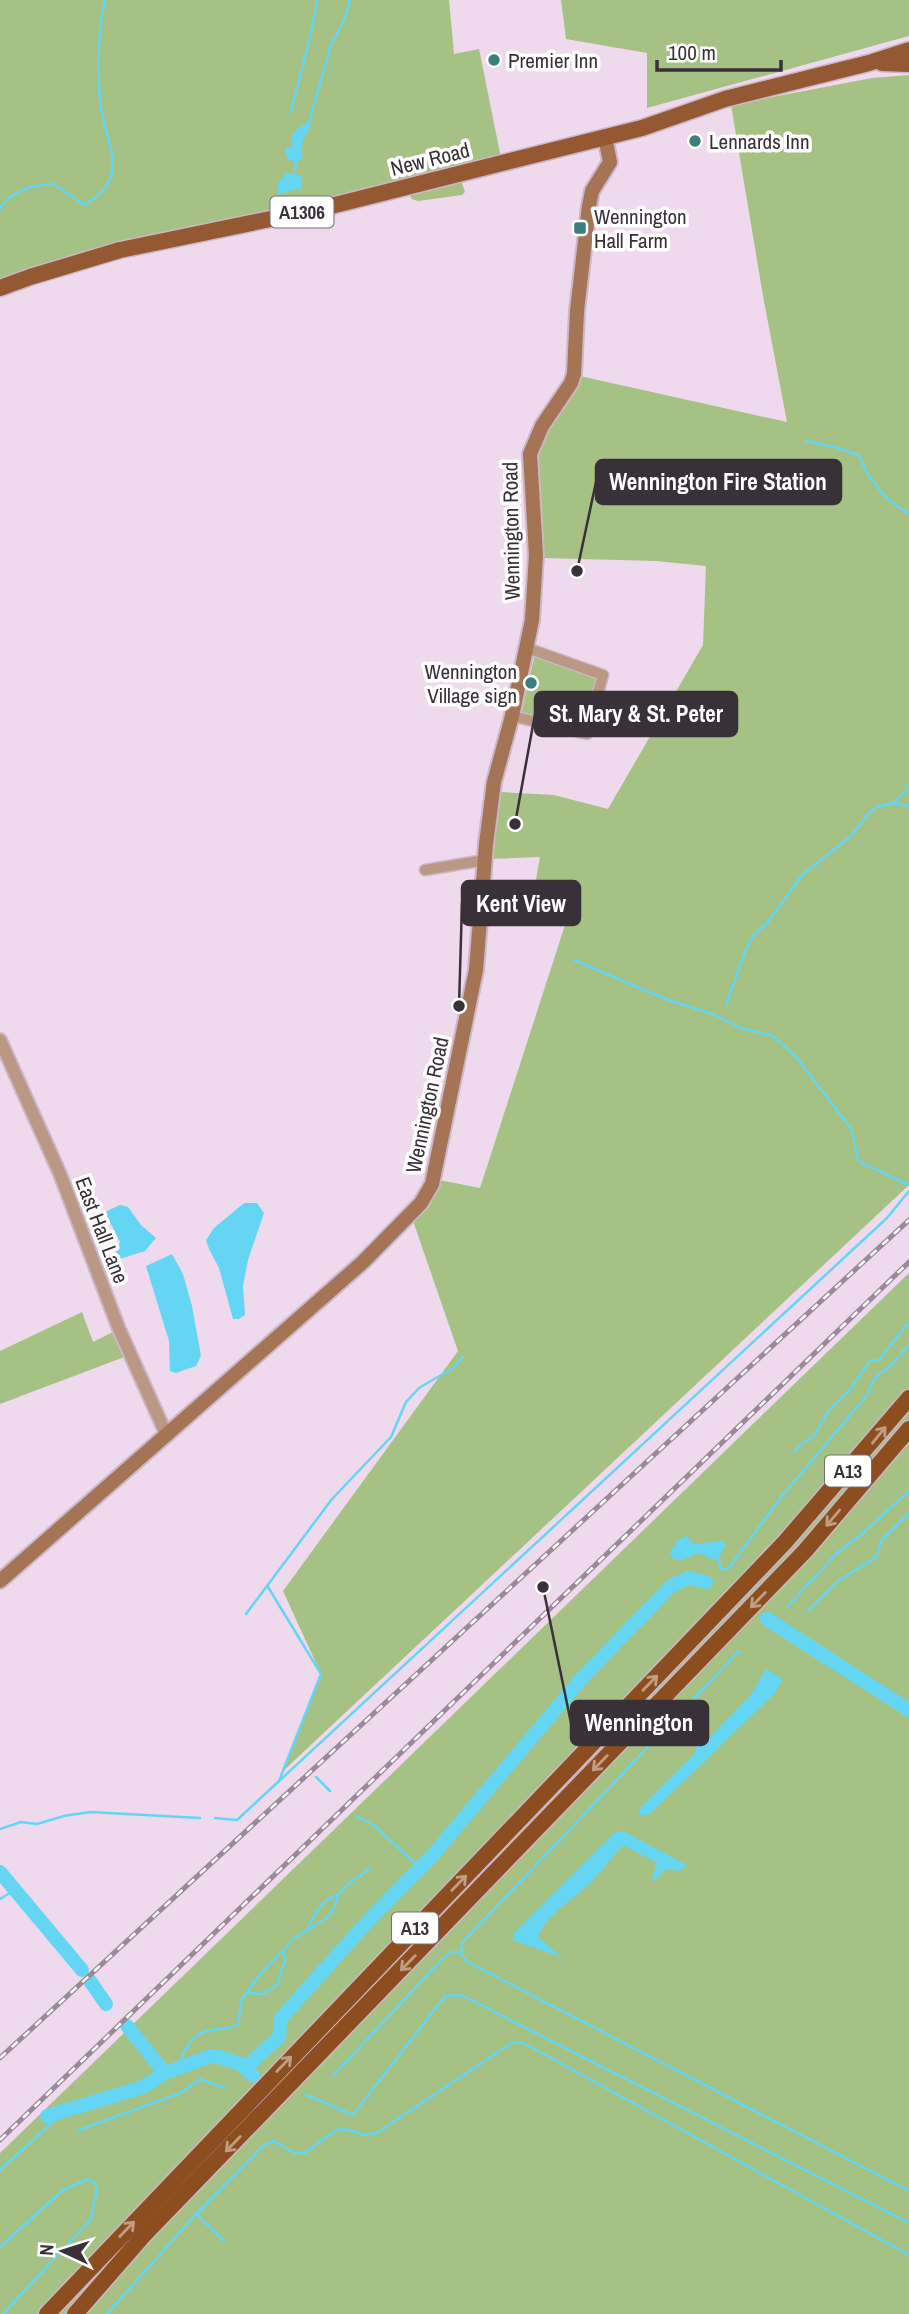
<svg xmlns="http://www.w3.org/2000/svg" width="909" height="2314" font-family="'Archivo Narrow',sans-serif">
  <rect width="100%" height="100%" fill="#efd9ed"/>
  <g fill="#a5c184">
    <polygon points="0,0 449,0 454,54 479,49 502,163 244,223 0,288"/>
    <polygon points="561,0 909,0 909,36 647,108 647,53 566,39"/>
    <path d="M909 75V1185L282 1772 321 1674 283 1591 458 1351 413 1221 432 1200 439 1180 480 1188 577 888 535 885 540 857 491 859 499 792 554 795 608 809 703 645 706 566 656 561 542 558 536 462C540 431 564 403 580 376L787 422 763 296 731 105 872 78Z"/>
    <polygon points="461,180 465,192 462,195 418,201 412,199 408,192"/>
    <polygon points="535,653 597,676 597,681 586,724 581,728 521,716"/>
    <polygon points="909,1273 909,2314 0,2314 0,2153"/>
    <polygon points="82,1312 93,1342 119,1329 127,1356 0,1404 0,1351"/>
  </g>
  <g fill="#64d6f4">
    <path d="M312 119C310 134 298 138 303 157L296 163 288 159 285 151 286 148 292 146 291 143 293 132Z"/>
    <polygon points="286,173 300,175 302,178 302,188 278,194 278,183"/>
    <polygon points="244,1203 257,1203 264,1213 248,1260 243,1286 245,1315 239,1319 233,1319 219,1268 209,1249 206,1240 214,1228"/>
    <polygon points="120,1205 128,1207 141,1225 156,1238 145,1251 120,1259 116,1252 120,1242 105,1212"/>
    <polygon points="172,1254 183,1274 192,1306 201,1356 196,1366 176,1373 170,1371 169,1341 146,1266"/>
    <path d="M687 1536 693 1544 724 1541 725 1545 718 1559 714 1560 699 1553 682 1560H674L670 1553C674 1545 677 1538 687 1536Z"/>
    <polygon points="766,1669 783,1679 775,1693 650,1814 640,1815 640,1808 695,1753 696,1742 706,1741 750,1696"/>
    <path d="M618 1831 625 1832 687 1865 679 1871 666 1869 654 1881 652 1878 657 1863 625 1846 620 1848C609 1861 599 1875 587 1886 571 1901 546 1915 538 1937L563 1958 513 1940 514 1933 614 1833Z"/>
  </g>
  <g fill="none" stroke-linecap="round" stroke-linejoin="round">
    <g stroke="#64d6f4" stroke-width="2.5">
      <polyline points="291,112 312,29 317,0"/>
      <polyline points="310,119 332,42 344,21 350,0"/>
      <polyline points="294,173 296,163"/>
      <path d="M0 208C11 191 33 185 53 184L85 205C98 196 109 188 112 172 115 155 107 135 103 119 96 82 97 36 105 0"/>
      <polyline points="806,441 834,447 859,455 867,473 886,498 909,514"/>
      <polyline points="894,803 909,787"/>
      <polyline points="574,960 668,1000 715,1015 741,1028 773,1036 797,1058 852,1130 857,1157 862,1163 909,1185"/>
      <polyline points="726,1005 746,949 753,936 768,922 802,875 851,836 869,813 877,807 894,803 909,806"/>
      <polyline points="794,1452 801,1444 815,1435 828,1411 852,1387 870,1361 879,1360 909,1322"/>
      <polyline points="718,1559 721,1569 728,1569 782,1496 868,1394 872,1383 880,1373 889,1368 909,1344"/>
      <polyline points="268,1587 321,1674 279,1781"/>
      <polyline points="787,1607 837,1553 861,1535 909,1491"/>
      <polyline points="808,1611 838,1581 875,1558 882,1540 909,1513"/>
      <polyline points="246,1614 332,1499 391,1437 406,1402 419,1388 453,1368 463,1356"/>
      <polyline points="672,1722 696,1742"/>
      <polyline points="316,1777 330,1791"/>
      <polyline points="356,1816 375,1826 420,1868"/>
      <polyline points="215,1818 237,1820 278,1782 887,1218 909,1191"/>
      <polyline points="0,1829 21,1822 37,1824 64,1816 90,1812 200,1818"/>
      <polyline points="0,1899 15,1890"/>
      <path d="M307 1931C313 1917 321 1899 337 1895"/>
      <polyline points="462,1951 462,1943 739,1651"/>
      <polyline points="246,1993 263,1994 277,1985 285,1960 283,1953"/>
      <path d="M176 2069C185 2052 190 2033 212 2030 222 2028 229 2030 238 2024L242 1999 262 1972 295 1938 327 1918 334 1908 338 1895 352 1881 370 1869"/>
      <polyline points="332,2077 443,1958 452,1952 461,1952 466,1961 909,2191"/>
      <polyline points="306,2095 353,2115 445,1996 461,1995 909,2223"/>
      <polyline points="79,2130 181,2093 200,2079 225,2088"/>
      <polyline points="0,2170 64,2112"/>
      <polyline points="196,2214 224,2241"/>
      <polyline points="0,2247 63,2190 88,2179 96,2184 97,2188 91,2219 3,2314"/>
      <polyline points="107,2314 196,2214 264,2145 274,2141 294,2153 305,2153 336,2130 345,2129 364,2135 377,2133 512,2043 522,2042 909,2255"/>
    </g>
    <g stroke="#64d6f4" stroke-width="14">
      <polyline points="767,1619 909,1710"/>
      <polyline points="0,1872 82,1970"/>
      <polyline points="90,1981 106,2004"/>
      <polyline points="127,2026 165,2073"/>
      <polyline points="245,2068 279,2037 281,2018 369,1920 431,1857 581,1679 671,1586 688,1578 706,1582"/>
      <polyline points="47,2116 143,2087 165,2073 211,2056 219,2057 241,2064 253,2075"/>
    </g>
    <g stroke="#cbb7c9" stroke-width="13">
      <g id="minor">
        <polyline points="512,716 587,734 603,675 527,648"/>
        <polyline points="425,870 485,860"/>
      </g>
    </g>
    <g stroke="#cbb7c9" stroke-width="16">
      <polyline id="tertiary" points="0,1040 60,1174 119,1329 167,1436"/>
    </g>
    <g stroke="#cbb7c9" stroke-width="18">
      <polyline id="secondary" points="0,1581 363,1262 421,1203 432,1184 476,970 486,844 494,782 512,716 532,620 536,555 530,454 542,426 571,383 574,374 577,311 589,206 592,191 610,162 605,137"/>
    </g>
    <g stroke="#cbb7c9" stroke-width="19">
      <g id="primary">
        <polyline points="882,63 909,64"/>
        <polyline points="0,288 30,277 120,250 319,209 642,128 725,99 869,63 909,50"/>
      </g>
    </g>
    <g stroke="#cbb7c9" stroke-width="19">
      <g id="trunk">
        <polyline points="47,2314 785,1542 909,1398"/>
        <polyline points="75,2314 143,2236 805,1551 909,1429"/>
      </g>
    </g>
    <use href="#minor" stroke="#ba9884" stroke-width="10"/>
    <use href="#tertiary" stroke="#ba9884" stroke-width="12"/>
    <use href="#secondary" stroke="#a57455" stroke-width="14"/>
    <use href="#primary" stroke="#945932" stroke-width="16"/>
    <use href="#trunk" stroke="#8c4e1e" stroke-width="16"/>
    <g stroke="#998a98" stroke-width="5">
      <g id="rail">
        <polyline points="0,2058 909,1220"/>
        <polyline points="0,2140 909,1262"/>
      </g>
    </g>
    <use href="#rail" stroke="#fff" stroke-width="2.5" stroke-dasharray="8" stroke-linecap="butt"/>
  </g>
  <defs><path id="oneway-shaft" d="M-6 0H5M1.5-3L5.5 0L1.5 3" fill="none" stroke-width="1.6" stroke-linecap="round" stroke-linejoin="round" transform="scale(1.75)"/></defs>
  <g stroke="#c09e83">
    <use href="#oneway-shaft" transform="translate(879 1435) rotate(-51)"/>
    <use href="#oneway-shaft" transform="translate(833 1518) rotate(130)"/>
    <use href="#oneway-shaft" transform="translate(758 1600) rotate(134)"/>
    <use href="#oneway-shaft" transform="translate(650 1683) rotate(-46)"/>
    <use href="#oneway-shaft" transform="translate(600 1763) rotate(134)"/>
    <use href="#oneway-shaft" transform="translate(459 1883) rotate(-46)"/>
    <use href="#oneway-shaft" transform="translate(408 1963) rotate(134)"/>
    <use href="#oneway-shaft" transform="translate(284 2064) rotate(-46)"/>
    <use href="#oneway-shaft" transform="translate(233 2144) rotate(134)"/>
    <use href="#oneway-shaft" transform="translate(127 2229) rotate(-46)"/>
  </g>
  <g fill="#39807b" stroke="#fff" stroke-width="2.5">
    <circle cx="494" cy="60" r="7"/>
    <circle cx="695" cy="141" r="7"/>
    <rect x="573" y="221" width="14" height="14" rx="3.5"/>
    <circle cx="531" cy="683" r="7"/>
  </g>
  <g text-anchor="middle" dominant-baseline="central" stroke-width="7" stroke-linejoin="round" paint-order="stroke">
    <g fill="#fff" stroke="#746f74" stroke-width="2">
      <rect x="270.5" y="196.5" width="63" height="31" rx="5"/>
      <rect x="825" y="1455.5" width="46" height="31" rx="5"/>
      <rect x="392" y="1912.5" width="46" height="31" rx="5"/>
    </g>
    <g font-size="19" font-weight="bold" fill="#393138">
      <text x="302" y="212">A1306</text>
      <text x="848" y="1471">A13</text>
      <text x="415" y="1928">A13</text>
    </g>
    <g font-size="21" fill="#393138" stroke="#fff" text-anchor="start">
      <text x="508" y="60">Premier Inn</text>
      <text x="709" y="141">Lennards Inn</text>
      <text x="594" y="216">Wennington<tspan x="594" dy="24">Hall Farm</tspan></text>
      <text x="517" y="671" text-anchor="end">Wennington<tspan x="517" dy="24">Village sign</tspan></text>
    </g>
    <g font-size="21" fill="#393138" stroke="#fff">
      <text transform="translate(430 159) rotate(-14)">New Road</text>
      <text transform="translate(511 531) rotate(-91)">Wennington Road</text>
      <text transform="translate(427 1105) rotate(-78)">Wennington Road</text>
      <text transform="translate(102 1230) rotate(69)">East Hall Lane</text>
    </g>
  </g>
  <path fill="none" stroke="#393138" stroke-width="2.5" d="M577 571L596 482M515 824L535 714M459 1006L462 903M543 1587L571 1723"/>
  <g fill="#393138" stroke="#fff" stroke-width="2.5">
    <circle cx="577" cy="571" r="7"/>
    <circle cx="515" cy="824" r="7"/>
    <circle cx="459" cy="1006" r="7"/>
    <circle cx="543" cy="1587" r="7"/>
  </g>
  <g fill="#393138" stroke="#393138" stroke-width="2.5">
    <rect x="596" y="460" width="245" height="44" rx="7"/>
    <rect x="535" y="692" width="202" height="44" rx="7"/>
    <rect x="462" y="881" width="118" height="44" rx="7"/>
    <rect x="571" y="1701" width="137" height="44" rx="7"/>
  </g>
  <g font-size="23" text-anchor="middle" font-weight="bold" fill="#fff">
    <text x="718" y="490">Wennington Fire Station</text>
    <text x="636" y="722">St. Mary &amp; St. Peter</text>
    <text x="521" y="912">Kent View</text>
    <text x="639" y="1731">Wennington</text>
  </g>
  <g transform="translate(63 2251) rotate(274)" stroke="#ffffff" stroke-width="5" paint-order="stroke">
  <path d="M0-5L12 26L0 18L-12 26Z" fill="#393138"/>
  <text y="-10" font-size="19" font-weight="bold" text-anchor="middle" fill="#393138">N</text>
  </g>
  <path d="M657 60v10h124v-10" fill="none" stroke="#393138" stroke-width="3.5"/>
  <text x="668" y="60" font-size="21" fill="#393138" stroke="#ffffff" stroke-width="5" paint-order="stroke">100 m</text>
</svg>
